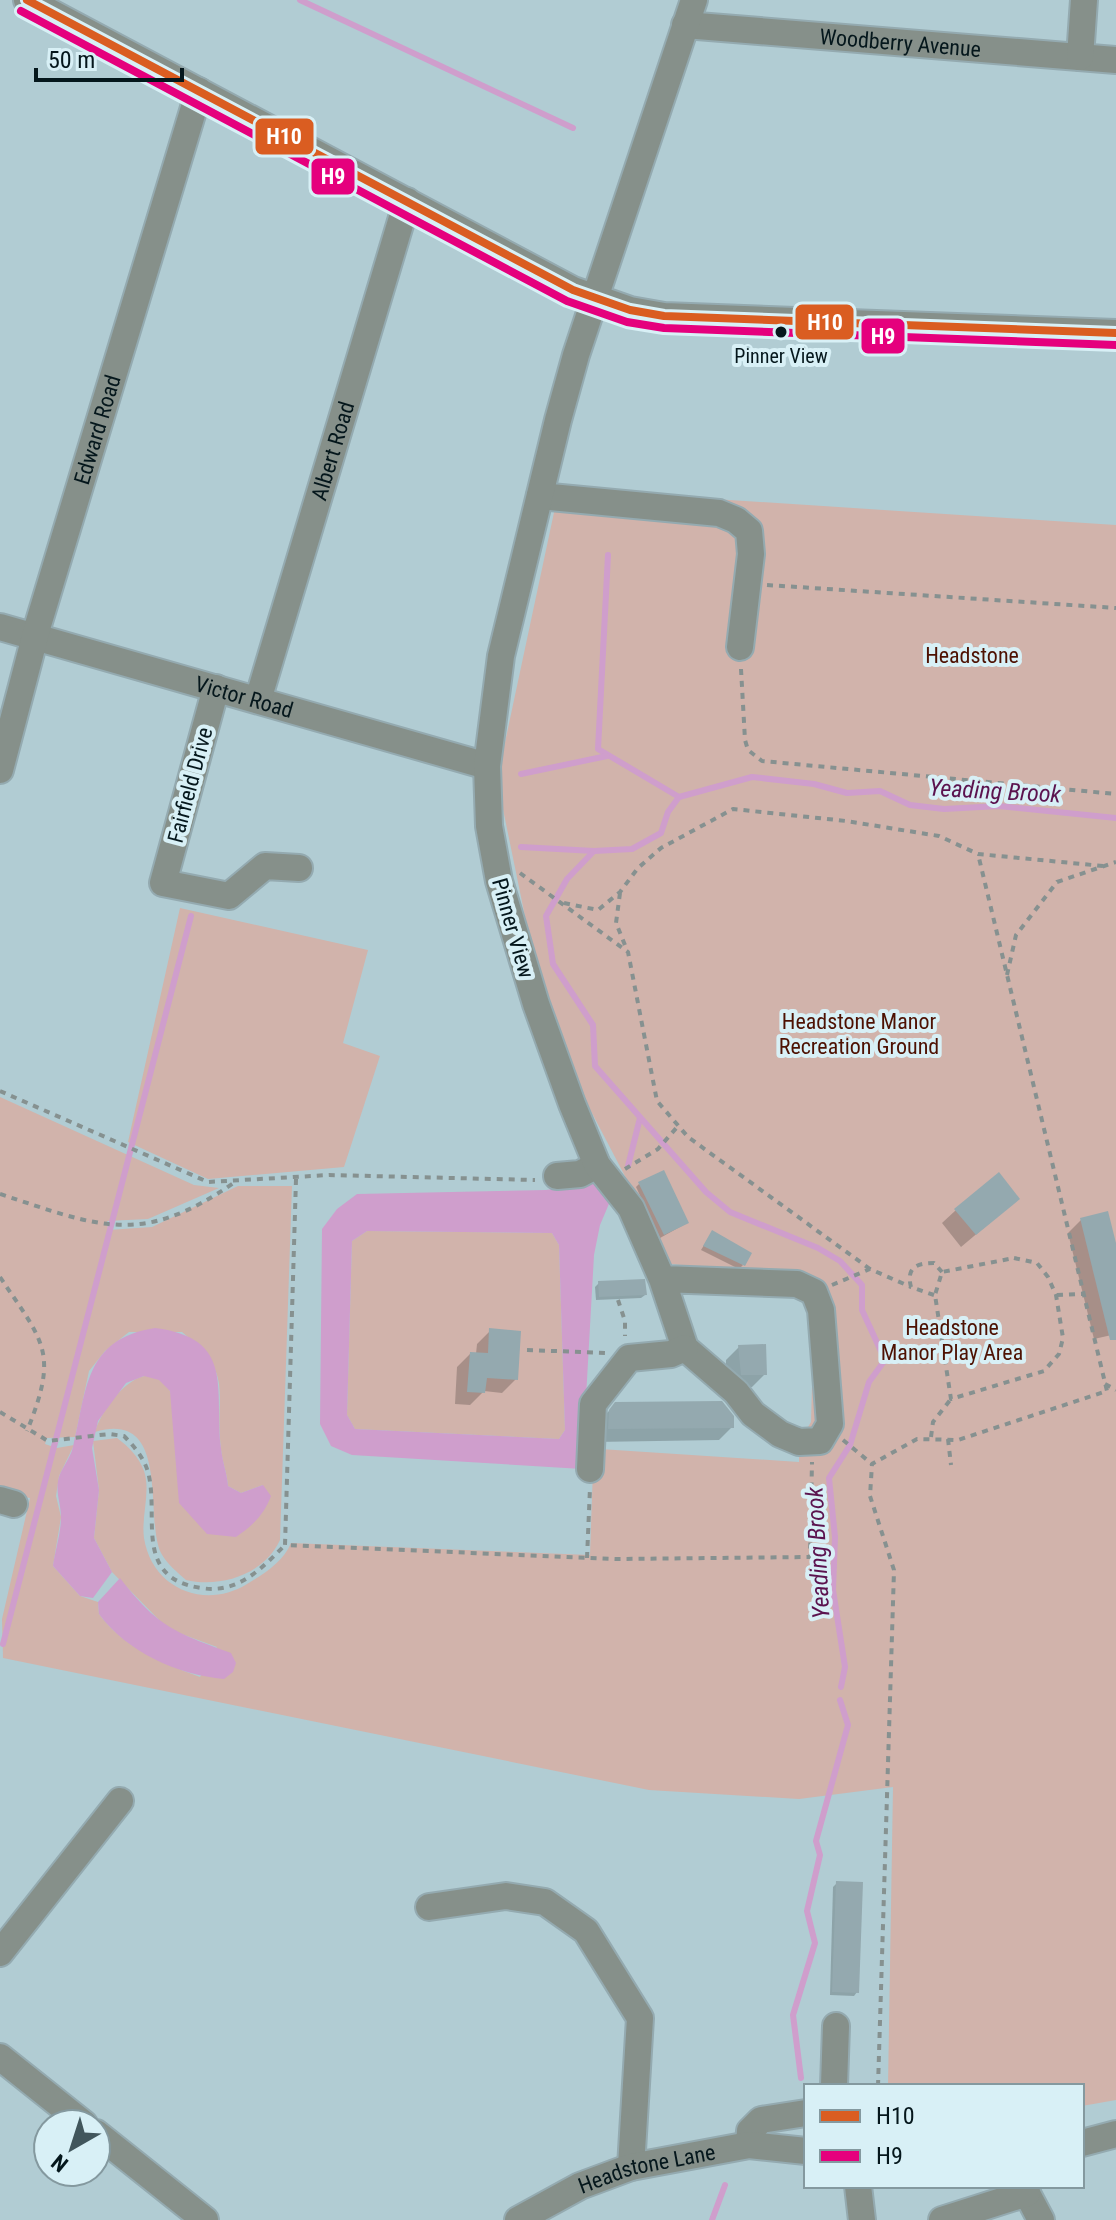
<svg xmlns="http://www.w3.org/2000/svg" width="1116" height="2220" font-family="'Roboto Condensed',sans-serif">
  <rect width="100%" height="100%" fill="#b1ccd3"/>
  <g fill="#d1b3ab">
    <path d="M559 489 1116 525V2100L1082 2106V2086H888L893 1787 799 1799 649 1790 3 1658 2 1619 30 1498 0 1493V1097L194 1185 219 1188 148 1219 107 1221 108 1230 152 1227 238 1186H292L280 1540C264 1575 220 1588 186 1580 177 1572 167 1564 161 1553 144 1519 172 1409 95 1432 102 1406 148 1346 171 1393 183 1415 171 1448 178 1473 184 1493 198 1515 208 1534L263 1485 241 1493 228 1486C227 1473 222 1461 221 1449 214 1390 236 1375 182 1332H129L105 1351 89 1371 75 1437 47 1438 45 1444 57 1448 74 1445 59 1476 56 1496 61 1517 53 1566 80 1596 98 1602 99 1614C123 1647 162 1663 200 1677L217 1647 168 1629 112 1572 94 1538 99 1490 93 1441 117 1438C128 1446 139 1457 144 1471 151 1492 141 1516 144 1538 152 1589 205 1610 247 1584 264 1574 283 1562 291 1543L590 1555 593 1469 600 1449 799 1462V1442L811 1422 814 1313 790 1275 671 1264 582 1094 535 965 497 780Z"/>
    <polygon points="180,908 368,950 343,1043 380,1056 344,1167 208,1179 128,1142"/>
    <polygon points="367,1231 552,1233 559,1245 565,1430 559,1439 355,1429 347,1415 352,1241"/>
  </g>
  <g fill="#cf9ecc" fill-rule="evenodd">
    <path d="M595 1183 611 1199 600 1225 594 1255 582 1469 352 1455 331 1446 320 1424 322 1229 337 1209 357 1194 546 1190ZM367 1231 552 1233 559 1245 565 1430 559 1439 355 1429 347 1415 352 1241Z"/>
    <path d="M155 1328C236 1338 214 1390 221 1448 222 1461 227 1473 228 1486L241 1493 263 1485 271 1496C264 1515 252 1526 236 1537L207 1534 179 1503 170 1391 159 1380 144 1376 126 1383 98 1421 92 1448 99 1490 94 1538 112 1572 93 1598 80 1596 53 1566C55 1551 61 1533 61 1517 61 1504 56 1495 58 1481 60 1469 70 1460 73 1447 87 1390 84 1339 155 1328Z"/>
    <path d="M120 1578C158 1627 174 1632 231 1653L236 1663 233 1672 224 1679C178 1675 127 1652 99 1614L98 1602Z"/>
  </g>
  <g fill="#0003">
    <polygon points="639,1184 687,1223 660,1238 636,1187"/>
    <polygon points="1018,1199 961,1247 942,1223 956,1210"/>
    <polygon points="1081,1220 1116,1251 1116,1334 1094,1339 1068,1233"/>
    <polygon points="709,1237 743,1265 739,1269 701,1250"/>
    <polygon points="599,1283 645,1295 641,1298 596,1300 595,1287"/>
    <polygon points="490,1331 516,1379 502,1393 484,1391 470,1405 455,1404 457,1367 470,1354 476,1354 477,1344"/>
    <polygon points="739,1347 765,1374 752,1387 726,1386 726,1360"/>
    <polygon points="616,1404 732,1427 719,1440 595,1442 602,1418"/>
    <polygon points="837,1883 857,1992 854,1996 830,1995 833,1887"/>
  </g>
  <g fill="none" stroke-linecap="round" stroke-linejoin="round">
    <g stroke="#cf9ecc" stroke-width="6">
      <polyline points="300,0 573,128"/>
      <polyline points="608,555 598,749 679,797"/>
      <polyline points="521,774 607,756"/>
      <polyline points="521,847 594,851"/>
      <polyline points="628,1166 640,1118"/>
      <polyline points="3,1644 191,916"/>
      <polyline points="841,1687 845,1667 833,1590 835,1537 829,1478 850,1445 869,1382 885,1360 862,1310 862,1285 840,1261 818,1248 730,1212 706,1192 595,1066 593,1025 553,964 546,916 567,879 594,851 632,849 661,833 668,812 679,797 752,777 814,784 847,793 880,791 910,805 944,809 999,806 1116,818"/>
      <polyline points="801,2078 793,2015 815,1943 807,1911 820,1855 816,1841 848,1725 840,1700"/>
      <polyline points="712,2220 725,2185"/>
    </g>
  </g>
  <g fill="#94a9af">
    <polygon points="664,1170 689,1223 664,1235 638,1182"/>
    <polygon points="999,1172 1020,1199 976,1235 954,1209"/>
    <polygon points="1108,1211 1116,1243 1116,1340 1110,1340 1080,1218"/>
    <polygon points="712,1230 752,1253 745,1266 703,1246"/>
    <polygon points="645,1279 647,1295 599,1297 598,1281"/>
    <polygon points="489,1328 521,1331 518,1380 487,1378 485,1393 467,1392 470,1352 488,1353"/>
    <polygon points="766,1344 767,1375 741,1375 738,1345"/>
    <polygon points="722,1401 734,1416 734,1428 608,1429 609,1410 615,1402"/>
    <polygon points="836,1881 863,1882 859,1993 832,1992"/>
  </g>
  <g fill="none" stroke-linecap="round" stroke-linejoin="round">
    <g stroke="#94aab0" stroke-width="30">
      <g id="minor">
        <polyline points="27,0 573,290 630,310 664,316 1116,333"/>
        <path id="s1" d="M685 25 1116 60"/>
        <polyline points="1080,57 1084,0"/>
        <polyline points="540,496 719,513 736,520 749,531 751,554 740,647"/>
        <path id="s2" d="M0 627 487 766"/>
        <polyline points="216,688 163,883 229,896 265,866 299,868"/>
        <path id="s3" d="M258 700 407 201"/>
        <path id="s4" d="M0 770 38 625 199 91"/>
        <polyline points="557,1176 580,1174 597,1165"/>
        <polyline points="662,1279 797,1284 814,1292 821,1310 830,1424 820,1441 799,1442 780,1434 753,1414 736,1392 685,1348 662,1279 631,1208 597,1165 572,1104 536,1004 499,881 489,826 487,766 501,656 558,420 576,355 694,0"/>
        <polyline points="590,1469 593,1404 629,1358 671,1354 685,1348"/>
        <polyline points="0,1500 14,1504"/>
        <polyline points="429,1907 506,1896 545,1902 586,1931 640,2018 631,2167"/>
        <polyline points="0,1953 120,1801"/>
        <polyline points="0,2057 84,2124"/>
        <polyline points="834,2086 836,2026"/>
        <polyline points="96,2133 205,2220"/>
        <polyline points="1082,2143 1116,2134"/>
        <polyline points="749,2145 750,2131 761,2120 806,2113"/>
        <polyline points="858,2186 862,2220"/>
        <polyline points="1023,2186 1041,2220"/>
        <path id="s5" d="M518 2220 580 2186 631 2167 749 2145 806 2151"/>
        <polyline points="942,2220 1027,2193"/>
      </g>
    </g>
    <g stroke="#869190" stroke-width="4" stroke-dasharray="6 6" stroke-linecap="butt">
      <polyline points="767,585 1116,608"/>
      <polyline points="741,669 745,740 748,750 762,761 1116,794"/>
      <polyline points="520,873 628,952 657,1101 688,1137 870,1269"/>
      <polyline points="620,893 616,923 627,950"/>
      <polyline points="564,903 598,910 620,892 638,868 661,848 733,809 846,821 939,836 978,854 1103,866"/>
      <polyline points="1007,975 1016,935 1057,882 1116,862"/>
      <polyline points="0,1091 208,1182 329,1175 535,1180"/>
      <polyline points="625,1169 658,1149 678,1126"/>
      <polyline points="296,1179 285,1545 615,1559 810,1557 812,1462"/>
      <path d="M0 1194C98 1226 141 1248 235 1182"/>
      <polygon points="1014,1258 1037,1263 1048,1277 1056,1295 1063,1338 1059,1354 1044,1371 951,1399 935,1295 942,1272"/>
      <path d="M0 1277C44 1343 59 1352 27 1431"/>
      <polyline points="832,1285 870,1269 911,1287"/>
      <path d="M934 1295 911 1287C906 1268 916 1263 934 1263L942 1272"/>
      <polyline points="1057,1295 1083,1294"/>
      <polyline points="618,1300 625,1321 625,1336"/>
      <polyline points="527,1350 608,1353"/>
      <polyline points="1105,1384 1116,1390"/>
      <path d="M0 1412 48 1441 109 1434 124 1436C134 1446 144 1458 148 1472 160 1516 132 1578 201 1588 238 1594 261 1569 285 1545"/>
      <polyline points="931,1437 933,1422 951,1399"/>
      <polyline points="948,1439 951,1465"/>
      <polyline points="843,1440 872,1464"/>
      <polyline points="587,1558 590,1488"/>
      <polyline points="878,2086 894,1570 870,1496 872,1464 917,1439 958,1440 1107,1391 978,854"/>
    </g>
    <use href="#minor" stroke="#86908a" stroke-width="26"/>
    <g stroke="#d8f0f6" stroke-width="14">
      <polyline id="bus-1" points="27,0 573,290 630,310 664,316 1116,333"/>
    </g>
    <g stroke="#d8f0f6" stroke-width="14">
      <polyline id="bus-2" points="21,11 567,301 627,322 664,328 1116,345"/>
    </g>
    <use href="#bus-1" stroke="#da5d21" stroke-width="8"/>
    <use href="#bus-2" stroke="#e5007d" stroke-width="8"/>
  </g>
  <circle fill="#05171c" stroke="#d8f0f6" stroke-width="3" cx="781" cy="332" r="7"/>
  <g text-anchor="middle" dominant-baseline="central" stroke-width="8" stroke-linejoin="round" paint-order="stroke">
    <g font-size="20" fill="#05171c" stroke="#d8f0f6">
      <text x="781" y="356">Pinner View</text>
    </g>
    <g font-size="22" fill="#05171c" stroke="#d8f0f6">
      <text stroke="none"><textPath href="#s1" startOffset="216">Woodberry Avenue</textPath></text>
      <text stroke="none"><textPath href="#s4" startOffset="354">Edward Road</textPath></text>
      <text stroke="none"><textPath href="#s3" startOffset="260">Albert Road</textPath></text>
      <text stroke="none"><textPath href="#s2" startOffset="254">Victor Road</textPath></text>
      <text transform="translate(190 785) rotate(-75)">Fairfield Drive</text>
      <text transform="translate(513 928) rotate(74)">Pinner View</text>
      <text stroke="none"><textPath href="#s5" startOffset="140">Headstone Lane</textPath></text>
    </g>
    <g font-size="22" fill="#4d1102" stroke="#d8f0f6">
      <text x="972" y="655">Headstone</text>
      <text x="859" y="1021">Headstone Manor<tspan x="859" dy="25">Recreation Ground</tspan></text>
      <text x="952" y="1327">Headstone<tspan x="952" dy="25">Manor Play Area</tspan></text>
    </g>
    <g font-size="24" font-style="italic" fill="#5b134f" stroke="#d8f0f6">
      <text transform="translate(995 791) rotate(3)">Yeading Brook</text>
      <text transform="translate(818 1553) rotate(-93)">Yeading Brook</text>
    </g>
  </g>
  <g stroke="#d8f0f6" stroke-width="3">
    <rect x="254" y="117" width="61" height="39" rx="8" fill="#da5d21"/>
    <rect x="310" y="157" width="46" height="39" rx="8" fill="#e5007d"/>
    <rect x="794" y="303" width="61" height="38" rx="8" fill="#da5d21"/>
    <rect x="860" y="317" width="46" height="38" rx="8" fill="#e5007d"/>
  </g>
  <g font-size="22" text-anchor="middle" font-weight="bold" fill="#fff">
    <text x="284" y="144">H10</text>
    <text x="333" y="184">H9</text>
    <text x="825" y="330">H10</text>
    <text x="883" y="344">H9</text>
  </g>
  <rect x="804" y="2084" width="280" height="104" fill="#d8f0f6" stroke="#84999f" stroke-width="2"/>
  <rect x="820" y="2110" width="40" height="12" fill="#da5d21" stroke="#84999f" stroke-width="2"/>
  <text x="876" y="2124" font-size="24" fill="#05171c">H10</text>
  <rect x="820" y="2150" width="40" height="12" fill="#e5007d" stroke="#84999f" stroke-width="2"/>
  <text x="876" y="2164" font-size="24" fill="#05171c">H9</text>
  <g transform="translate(72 2148) rotate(219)"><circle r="38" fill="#d8f0f6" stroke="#84999f" stroke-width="2"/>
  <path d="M0-6L14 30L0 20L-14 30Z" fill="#41565c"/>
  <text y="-12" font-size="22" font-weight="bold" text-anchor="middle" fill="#05171c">N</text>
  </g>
  <path d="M36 68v12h146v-12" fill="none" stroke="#05171c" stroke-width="4"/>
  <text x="48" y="68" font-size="24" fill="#05171c" stroke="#d8f0f6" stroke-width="6" paint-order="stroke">50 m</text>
</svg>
